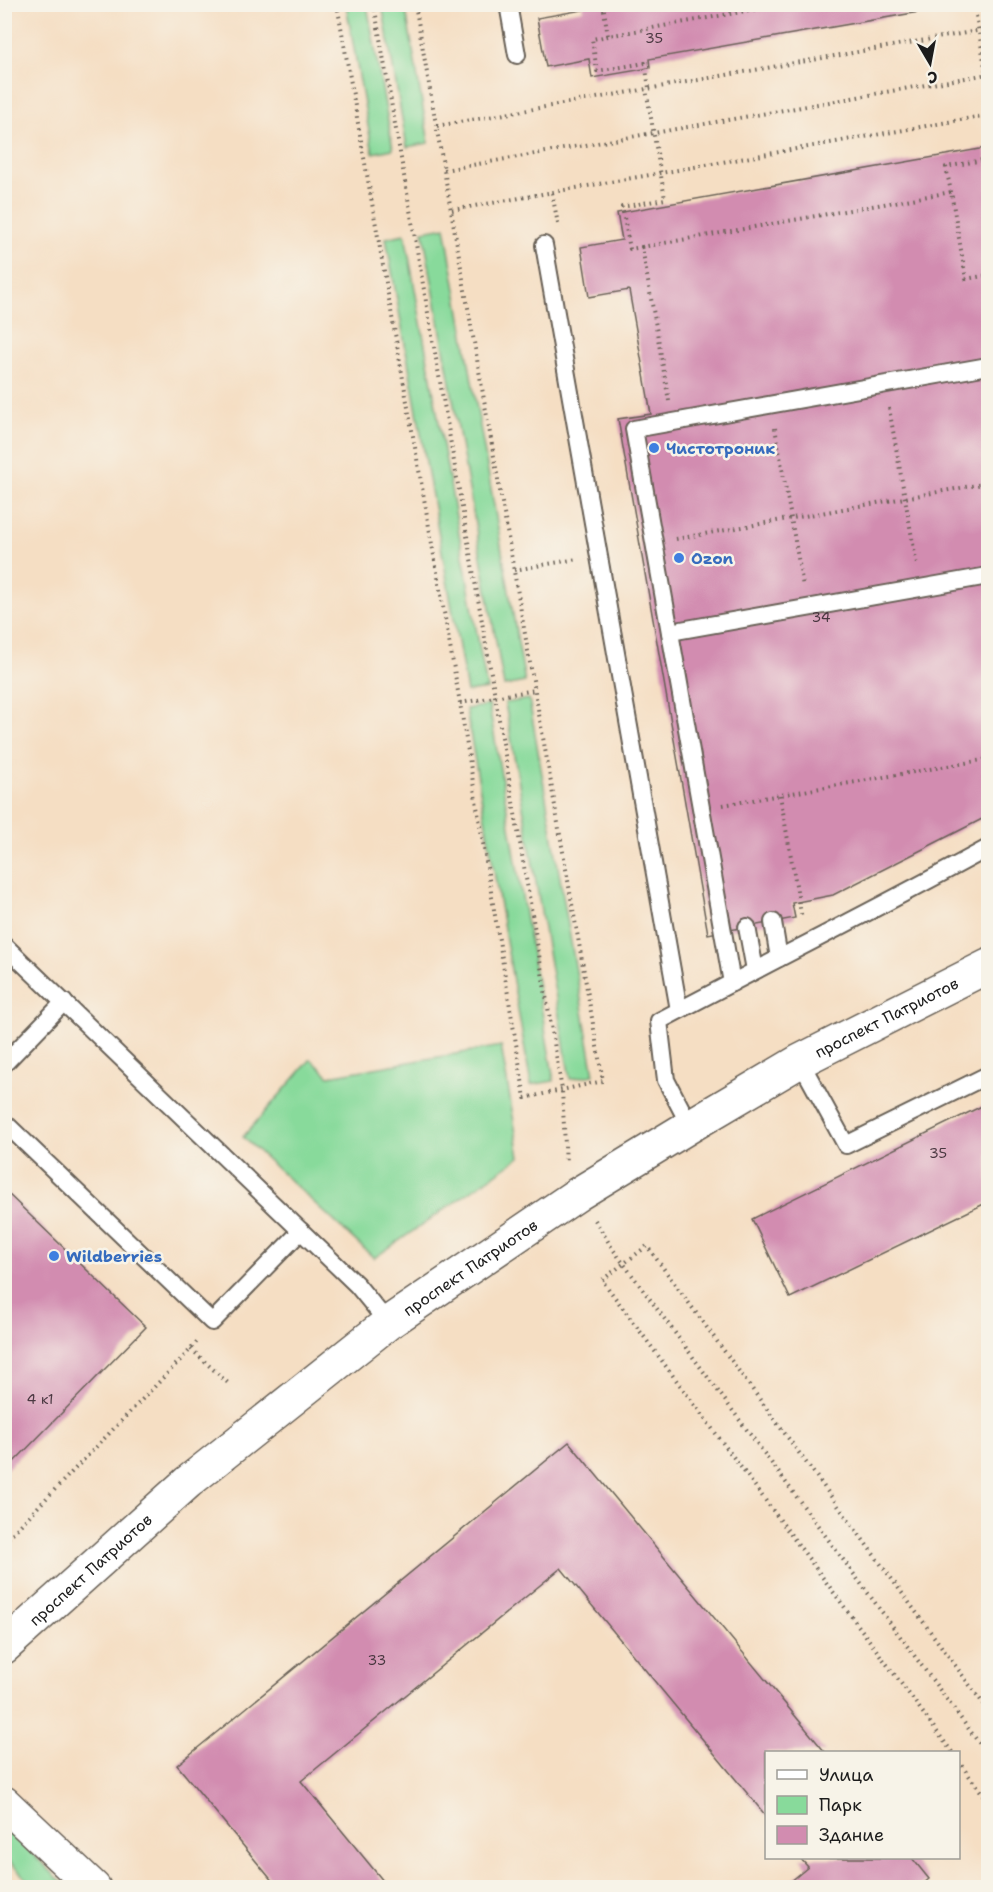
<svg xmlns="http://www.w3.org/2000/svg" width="993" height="1892" font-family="'Shantell Sans',sans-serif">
  <rect width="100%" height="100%" fill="#f7f3e8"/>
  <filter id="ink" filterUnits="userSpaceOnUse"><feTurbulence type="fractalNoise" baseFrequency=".0167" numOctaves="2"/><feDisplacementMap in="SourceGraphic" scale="12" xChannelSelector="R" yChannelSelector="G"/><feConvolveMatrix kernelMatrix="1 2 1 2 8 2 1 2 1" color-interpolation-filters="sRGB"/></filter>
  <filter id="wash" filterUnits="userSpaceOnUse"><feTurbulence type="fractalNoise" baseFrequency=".008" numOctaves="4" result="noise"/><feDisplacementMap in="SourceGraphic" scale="24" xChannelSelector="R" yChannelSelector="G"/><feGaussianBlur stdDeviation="1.35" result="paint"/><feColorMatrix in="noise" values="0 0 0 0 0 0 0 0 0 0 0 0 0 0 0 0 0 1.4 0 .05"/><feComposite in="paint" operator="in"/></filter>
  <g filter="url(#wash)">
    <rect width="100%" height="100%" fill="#f5dec3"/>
    <g fill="#88da9b" stroke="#527b5c" stroke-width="1.5">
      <polygon points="346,5 367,5 393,149 373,153"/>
      <polygon points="382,5 405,5 429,143 407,147"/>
      <polygon points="445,227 525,682 504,686 423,231"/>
      <polygon points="405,234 487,689 467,692 386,238"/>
      <polygon points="529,699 594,1075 570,1079 505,703"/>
      <polygon points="489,705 554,1081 531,1085 466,709"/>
      <polygon points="501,1046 520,1157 374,1258 243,1137 311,1059 329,1076"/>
      <polygon points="4,1827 5,1827 67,1887 35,1887 5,1858"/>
    </g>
    <g id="blocks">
      <g fill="#d28cb0">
        <polygon points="582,4 953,4 953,6 649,59 650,68 592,78 589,59 546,67 537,18 583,10"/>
        <polygon points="985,148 988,166 988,816 833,895 792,903 795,918 708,934 618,419 651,414 629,290 589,297 581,247 622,240 617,213"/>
        <polygon points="988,1103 988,1202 790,1298 752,1219"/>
        <polygon points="4,1190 146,1327 4,1472"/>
        <polygon points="569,1442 825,1752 766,1752 766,1816 561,1568 301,1781 389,1888 278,1888 177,1765"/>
        <polygon points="800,1858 912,1858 929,1879 918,1888 783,1888 808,1867"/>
      </g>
    </g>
  </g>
  <g filter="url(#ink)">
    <use href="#blocks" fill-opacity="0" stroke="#686056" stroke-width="1.5"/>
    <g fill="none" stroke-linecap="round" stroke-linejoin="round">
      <g stroke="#686056" stroke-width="20">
        <g id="lane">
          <polyline points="508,4 517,55"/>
          <polyline points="544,245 679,1010"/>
          <polyline points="670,632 988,576"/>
          <polyline points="773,922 779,958"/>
          <polyline points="747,927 755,970"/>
          <polyline points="4,945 357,1285 388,1323"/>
          <polyline points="732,983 634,429 988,366"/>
          <polyline points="800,1061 846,1145 988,1075"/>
          <polyline points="4,1064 64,1002"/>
          <polyline points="4,1122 212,1322 301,1231"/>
          <path d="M690 1126 666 1080 659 1021C768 963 879 908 988 848"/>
        </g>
      </g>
      <g stroke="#686056" stroke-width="36">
        <g id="street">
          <path id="s1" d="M4 1647 188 1482 388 1323 578 1194 690 1126 800 1061 988 966"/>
          <polyline points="4,1803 94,1888"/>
        </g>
      </g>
      <g stroke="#686056" stroke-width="4" stroke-dasharray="1.5 4.5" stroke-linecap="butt">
        <polyline points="337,4 460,703 525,1098 603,1081 415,4"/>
        <polyline points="374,4 495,696 562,1090 566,1163"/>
        <polyline points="603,4 608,36 785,4"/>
        <polyline points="974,4 988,84"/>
        <polyline points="608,36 592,39 597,71 645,63 649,88"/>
        <polyline points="437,126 988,29"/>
        <polyline points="444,170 988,74"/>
        <polyline points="951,192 946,167 988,159"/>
        <polyline points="552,193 558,224"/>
        <polyline points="452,210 988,115"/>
        <polyline points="642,247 630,249 622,207 665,199 646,89"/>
        <polyline points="669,401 642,247 951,192 966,279 988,275"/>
        <polyline points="889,408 917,566"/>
        <polyline points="775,428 803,586"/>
        <polyline points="676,539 988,483"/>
        <polyline points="514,570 577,559"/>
        <polyline points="460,703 535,690"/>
        <polyline points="780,795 802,919"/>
        <polyline points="723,805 988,759"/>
        <polyline points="595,1220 612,1248 988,1755"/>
        <polyline points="191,1349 229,1384"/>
        <polyline points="4,1542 191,1349 199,1339"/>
        <polyline points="4,1714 4,1716"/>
        <polyline points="952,1752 602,1280 647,1246 988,1710"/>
        <polyline points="958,1761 988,1801"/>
      </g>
      <use href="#lane" stroke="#fff" stroke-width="16"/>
      <use href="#street" stroke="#fff" stroke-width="33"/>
    </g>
  </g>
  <g fill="#3f7fe0" stroke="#f7f3e8" stroke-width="2">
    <circle cx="654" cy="448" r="6"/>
    <circle cx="679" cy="558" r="6"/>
    <circle cx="54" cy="1256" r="6"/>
  </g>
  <g text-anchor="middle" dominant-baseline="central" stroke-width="5" stroke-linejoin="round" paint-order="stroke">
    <g font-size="14" fill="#4a3841">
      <text x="654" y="38">35</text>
      <text x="821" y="617">34</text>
      <text x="938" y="1153">35</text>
      <text x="40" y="1399">4 к1</text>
      <text x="377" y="1660">33</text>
    </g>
    <g font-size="16" font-weight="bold" fill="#366cbe" stroke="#f7f3e8" text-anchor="start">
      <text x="666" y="448">Чистотроник</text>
      <text x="691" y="558">Ozon</text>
      <text x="66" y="1256">Wildberries</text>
    </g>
    <g font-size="16" fill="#1c1c1c" stroke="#f7f3e8">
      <text stroke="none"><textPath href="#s1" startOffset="1088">проспект Патриотов</textPath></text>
      <text stroke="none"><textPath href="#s1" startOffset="602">проспект Патриотов</textPath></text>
      <text stroke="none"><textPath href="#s1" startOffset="116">проспект Патриотов</textPath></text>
    </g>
  </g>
  <rect width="993" height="1892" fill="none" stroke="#f7f3e8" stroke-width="24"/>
  <rect x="765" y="1751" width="195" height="108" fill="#f7f3e8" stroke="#9f9d96" stroke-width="1.5"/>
  <rect x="777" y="1770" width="30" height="9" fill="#ffffff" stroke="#9f9d96" stroke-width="1.5"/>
  <text x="819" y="1781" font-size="18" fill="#1c1c1c">Улица</text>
  <rect x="777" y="1796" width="30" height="18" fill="#88da9b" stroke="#9f9d96" stroke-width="1.5"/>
  <text x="819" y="1811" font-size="18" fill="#1c1c1c">Парк</text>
  <rect x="777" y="1826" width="30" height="18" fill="#d28cb0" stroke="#9f9d96" stroke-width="1.5"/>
  <text x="819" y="1841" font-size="18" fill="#1c1c1c">Здание</text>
  <g transform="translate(930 63) rotate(170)" stroke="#f7f3e8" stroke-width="4.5" paint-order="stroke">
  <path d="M0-4.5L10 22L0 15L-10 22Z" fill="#1c1c1c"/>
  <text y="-9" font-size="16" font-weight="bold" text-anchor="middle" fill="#1c1c1c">С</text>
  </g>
</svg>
